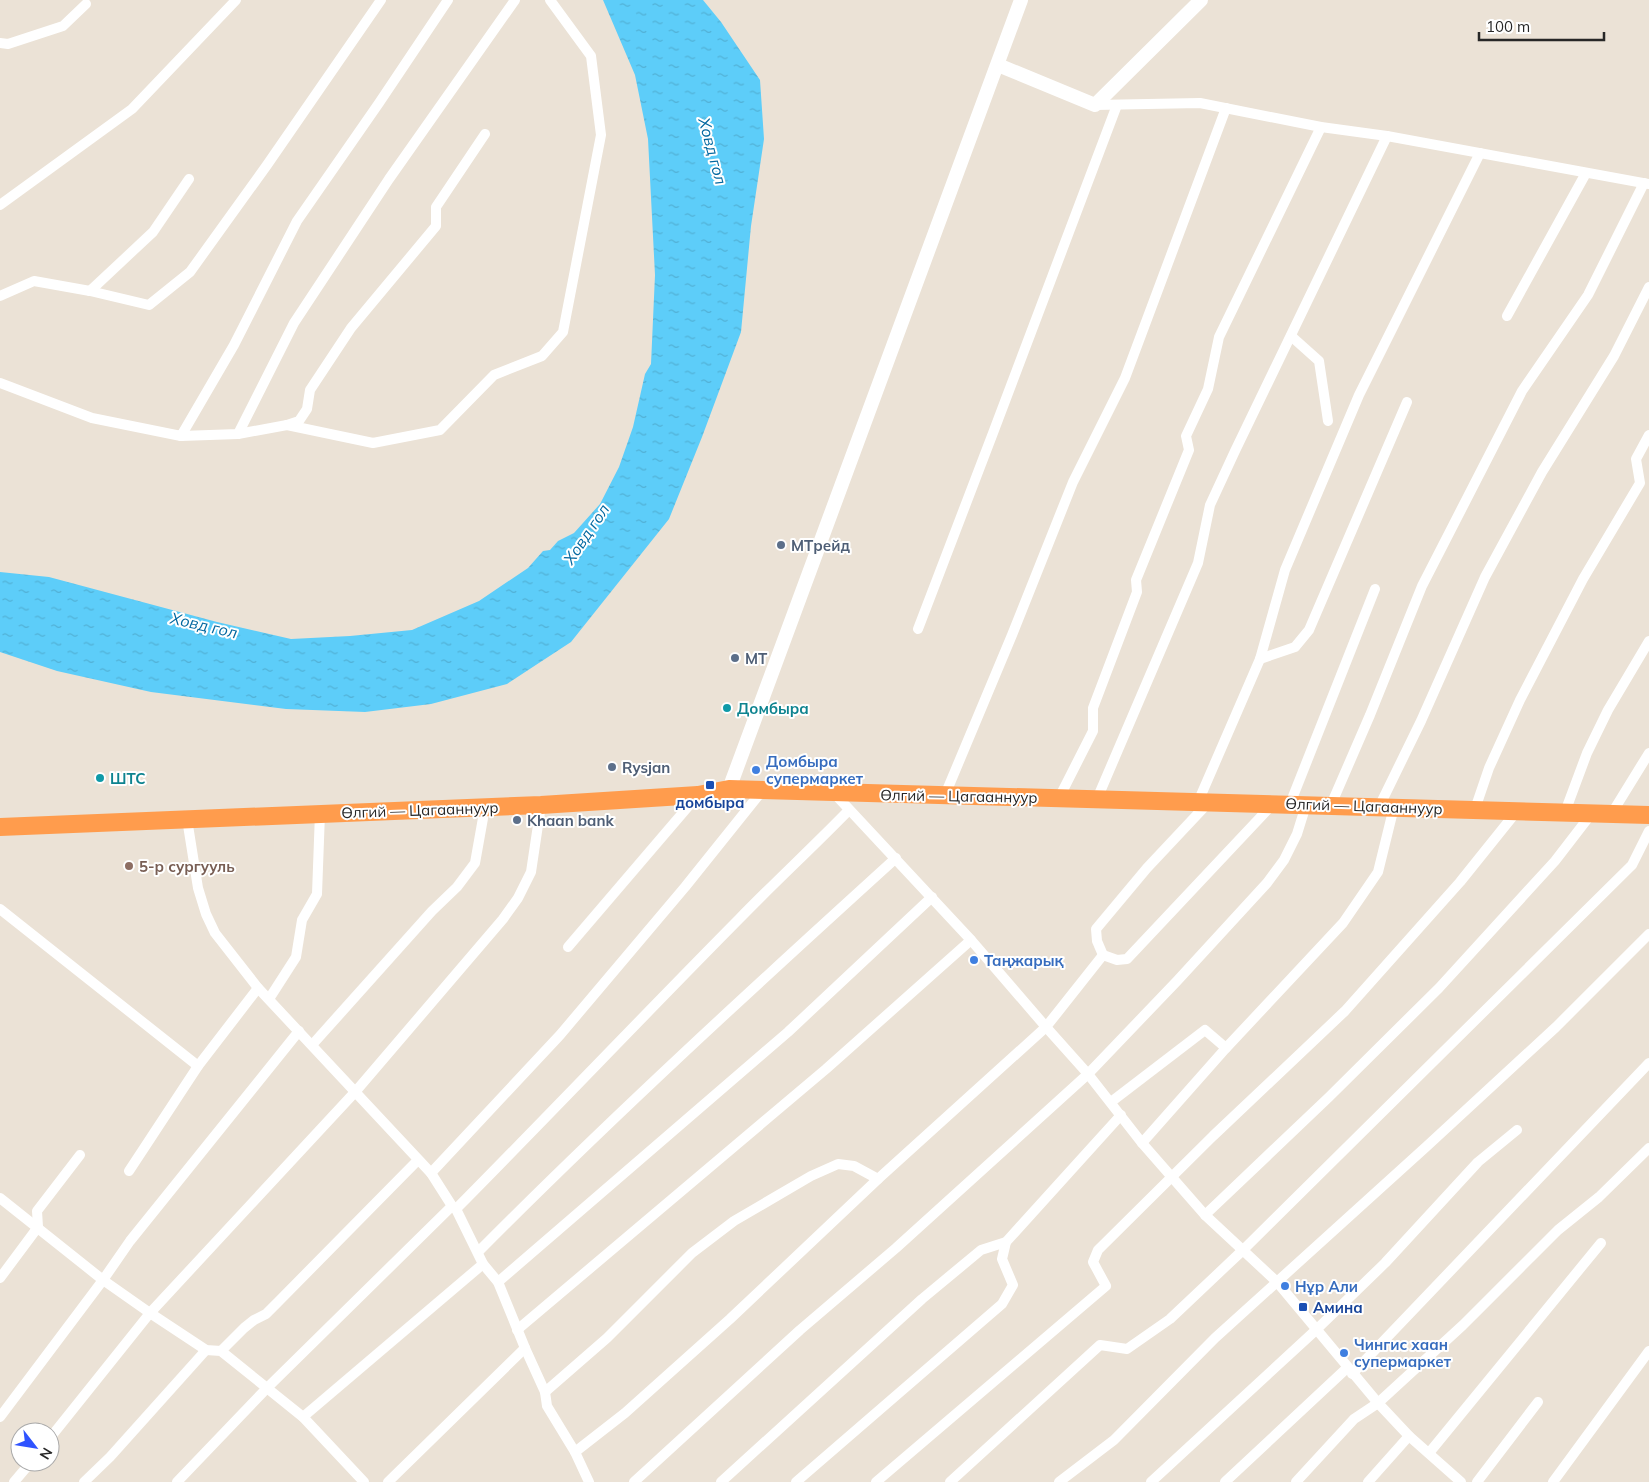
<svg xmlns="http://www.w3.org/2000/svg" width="1649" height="1482" font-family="Mulish,sans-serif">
  <defs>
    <pattern id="water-ripples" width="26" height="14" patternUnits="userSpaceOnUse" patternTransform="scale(1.25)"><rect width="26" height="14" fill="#5dcdf9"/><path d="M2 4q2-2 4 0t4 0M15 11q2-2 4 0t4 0" fill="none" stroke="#51b0d5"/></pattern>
  </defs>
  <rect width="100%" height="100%" fill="#ebe2d6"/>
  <polygon fill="url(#water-ripples)" points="603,0 703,0 721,22 760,80 764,139 751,226 741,332 702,437 669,519 571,642 507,684 431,704 365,712 286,709 151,692 57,671 0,652 0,572 49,577 217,622 291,639 350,636 412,630 479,601 528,568 543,551 550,550 558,541 574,533 600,504 619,467 633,427 645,374 651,364 655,275 648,139 635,75"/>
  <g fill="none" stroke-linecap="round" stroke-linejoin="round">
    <g stroke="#fff" stroke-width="10">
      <polyline points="0,43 8,44 63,26 86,4"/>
      <polyline points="1095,105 1200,103 1321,127 1387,136 1649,184"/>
      <polyline points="0,205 132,109 236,0"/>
      <polyline points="90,291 153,232 189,179"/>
      <polyline points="0,296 34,281 90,291 149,305 190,272 267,165 381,0"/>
      <polyline points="1507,316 1586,173"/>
      <polyline points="1291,336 1319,361 1328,421"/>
      <polyline points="0,383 92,418 181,436 234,345 297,221 379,103 448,0"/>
      <polyline points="287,425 373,443 440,430 494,375 542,356 563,332 601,135 591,56 550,0"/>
      <polyline points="238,434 294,323 389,179 515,0"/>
      <polyline points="181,436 238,434 287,425 299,421 307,409 310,390 351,328 436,226 436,207 485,134"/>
      <polyline points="918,629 993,433 1117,105"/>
      <polyline points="1260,659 1295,647 1309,630 1407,402"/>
      <polyline points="833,792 971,940 1046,1027 1088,1074 1142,1143 1205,1215 1277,1282 1378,1403 1409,1436 1461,1482"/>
      <polyline points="945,795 1012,635 1073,482 1125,378 1226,108"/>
      <polyline points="1059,798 1093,731 1093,708 1137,592 1136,580 1189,450 1186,436 1208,389 1219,337 1321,127"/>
      <polyline points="1097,799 1198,563 1210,505 1235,451 1387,136"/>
      <polyline points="1198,802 1260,659 1285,570 1359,395 1480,153"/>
      <polyline points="1290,804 1375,589"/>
      <polyline points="1331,805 1370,715 1422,586 1522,391 1588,295 1644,183"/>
      <polyline points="1379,807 1421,721 1485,577 1542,472 1614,356 1649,287"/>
      <polyline points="1475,809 1489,768 1520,700 1583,579 1640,483 1636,459 1649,435"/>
      <polyline points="1565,812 1587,753 1608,710 1649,641"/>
      <polyline points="1612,813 1649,753"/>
      <polyline points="187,819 198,888 206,914 215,933 258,988 431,1173 452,1206 456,1209 483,1264 498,1282 525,1348 545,1392 547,1406 575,1452 589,1482"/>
      <polyline points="0,909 198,1066"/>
      <polyline points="568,947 698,795"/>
      <polyline points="1103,955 1097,941 1096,929 1147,868 1209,802"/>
      <polyline points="269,999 296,957 302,920 317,894 320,813"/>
      <polyline points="312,1045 432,911 457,887 475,863 485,807"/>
      <polyline points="1111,1102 1205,1030 1226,1048"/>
      <polyline points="1142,1143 1226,1048 1343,923 1378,872 1394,807"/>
      <polyline points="129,1171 198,1066 258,988"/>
      <polyline points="431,1173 560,1035 685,887 762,791"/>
      <polyline points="0,1198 103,1280 150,1313 206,1350 221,1351 303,1417 364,1482"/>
      <path d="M456 1209C551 1113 644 1015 739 919 775 882 813 847 849 810"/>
      <polyline points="1205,1215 1329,1097 1439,988 1555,861 1592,813"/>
      <path d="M478 1252C613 1116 754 987 896 858"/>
      <polyline points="0,1278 38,1227 37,1211 80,1155"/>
      <polyline points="498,1282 788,1032 932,897"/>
      <polyline points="517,1330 826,1069 971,940"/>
      <polyline points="221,1351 244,1328 254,1320 266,1314 278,1302 418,1160"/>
      <polyline points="1352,1374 1649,1063"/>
      <polyline points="545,1392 607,1338 692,1253 734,1221 811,1176 838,1164 854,1166 878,1179"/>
      <polyline points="0,1417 103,1280 130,1241 299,1031"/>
      <polyline points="303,1417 483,1264"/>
      <polyline points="50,1438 150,1313 356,1091 503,919 518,898 531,872 541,805"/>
      <polyline points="575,1452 625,1413 730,1319 878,1179 1046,1027 1103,955 1117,960 1127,959 1273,804"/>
      <polyline points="1429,1453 1601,1243"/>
      <polyline points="14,1482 31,1462"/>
      <polyline points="84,1482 110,1457 206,1350"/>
      <polyline points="177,1482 267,1388 452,1206"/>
      <polyline points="388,1482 525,1348"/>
      <polyline points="634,1482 800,1330 896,1248 1088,1074 1177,981 1267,883 1284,860 1297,834 1306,805"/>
      <polyline points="721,1482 922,1299 981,1250 1006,1242 1121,1115"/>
      <polyline points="796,1482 1002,1304 1013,1285 1002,1259 1006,1242"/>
      <polyline points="876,1482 1106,1286 1093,1262 1098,1250 1213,1136 1345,1011 1460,882 1517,811"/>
      <polyline points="950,1482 1100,1345 1127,1349 1170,1319 1243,1250 1632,865 1649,831"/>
      <polyline points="1059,1482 1114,1440 1215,1338 1427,1146 1556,1027 1649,934"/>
      <polyline points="1151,1482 1317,1329 1385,1263 1478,1162 1517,1130"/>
      <polyline points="1225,1482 1347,1368"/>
      <polyline points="1296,1482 1354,1419 1378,1403 1463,1325 1558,1230 1599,1197 1649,1148"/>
      <polyline points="1368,1482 1409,1436"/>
      <polyline points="1477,1482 1538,1402"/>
      <polyline points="1553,1482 1649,1351"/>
    </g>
    <g stroke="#fff" stroke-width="14">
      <polyline points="998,65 1095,105 1201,0"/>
      <polyline points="729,789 1021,0"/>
    </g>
    <polyline stroke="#ff9c4d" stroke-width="18" points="0,827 541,805 698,795 729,789 1649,815"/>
  </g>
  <g fill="#5c6f8a" stroke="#fff" stroke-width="2">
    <circle cx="781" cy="545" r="5"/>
    <circle cx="735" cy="658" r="5"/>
    <circle cx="612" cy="767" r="5"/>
    <circle cx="517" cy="820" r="5"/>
  </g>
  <g fill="#0f9aa8" stroke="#fff" stroke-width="2">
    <circle cx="727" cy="708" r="5"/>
    <circle cx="100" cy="778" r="5"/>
  </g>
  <g fill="#3f7fe0" stroke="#fff" stroke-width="2">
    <circle cx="756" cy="770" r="5"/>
    <circle cx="974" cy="960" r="5"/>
    <circle cx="1285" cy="1286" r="5"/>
    <circle cx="1344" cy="1353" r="5"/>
  </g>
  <g fill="#1a4fb4" stroke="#fff" stroke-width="2">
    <rect x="705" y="780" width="10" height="10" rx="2.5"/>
    <rect x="1298" y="1302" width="10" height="10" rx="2.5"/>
  </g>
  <circle fill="#8d6e63" stroke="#fff" stroke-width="2" cx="129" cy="866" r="5"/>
  <g text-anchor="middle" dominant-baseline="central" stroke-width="4" stroke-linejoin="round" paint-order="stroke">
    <g font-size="15" font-weight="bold" fill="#4e5e75" stroke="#fff" text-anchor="start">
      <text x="791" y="545">MTрейд</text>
      <text x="745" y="658">МТ</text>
      <text x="622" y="767">Rysjan</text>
      <text x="527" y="820">Khaan bank</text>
    </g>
    <g font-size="15" font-weight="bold" fill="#0d838f" stroke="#fff" text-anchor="start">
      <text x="737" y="708">Домбыра</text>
      <text x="110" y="778">ШТС</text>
    </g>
    <g font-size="15" font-weight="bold" fill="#366cbe" stroke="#fff" text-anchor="start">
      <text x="766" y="761">Домбыра<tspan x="766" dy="17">супермаркет</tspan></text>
      <text x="984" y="960">Таңжарық</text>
      <text x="1295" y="1286">Нұр Али</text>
      <text x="1354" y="1344">Чингис хаан<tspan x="1354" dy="17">супермаркет</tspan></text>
    </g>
    <g font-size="15" fill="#272727" stroke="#fff">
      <text transform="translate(959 796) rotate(1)">Өлгий — Цагааннуур</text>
      <text transform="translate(1364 806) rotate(2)">Өлгий — Цагааннуур</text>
      <text transform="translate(420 810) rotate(-2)">Өлгий — Цагааннуур</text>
    </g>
    <g font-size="15" font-weight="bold" fill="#164399" stroke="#fff">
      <text x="710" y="802">домбыра</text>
      <text x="1313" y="1307" text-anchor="start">Амина</text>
    </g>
    <g font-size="15" font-weight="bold" fill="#785e54" stroke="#fff" text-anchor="start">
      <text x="139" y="866">5-р сургууль</text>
    </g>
    <g font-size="16" font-style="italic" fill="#02679f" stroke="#fff">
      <text transform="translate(713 151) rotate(75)">Ховд гол</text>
      <text transform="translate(586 534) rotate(-56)">Ховд гол</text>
      <text transform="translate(204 625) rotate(13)">Ховд гол</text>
    </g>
  </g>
  <g transform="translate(35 1447) rotate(121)"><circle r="24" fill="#ffffff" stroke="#a9a9a9"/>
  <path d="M0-4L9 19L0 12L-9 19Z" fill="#2f53ff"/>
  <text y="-8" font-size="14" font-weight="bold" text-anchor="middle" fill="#272727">N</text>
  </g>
  <path d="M1479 32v8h125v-8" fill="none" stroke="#272727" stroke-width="2.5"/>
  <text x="1486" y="32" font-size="15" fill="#272727" stroke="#ffffff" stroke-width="4" paint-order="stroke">100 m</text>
</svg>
